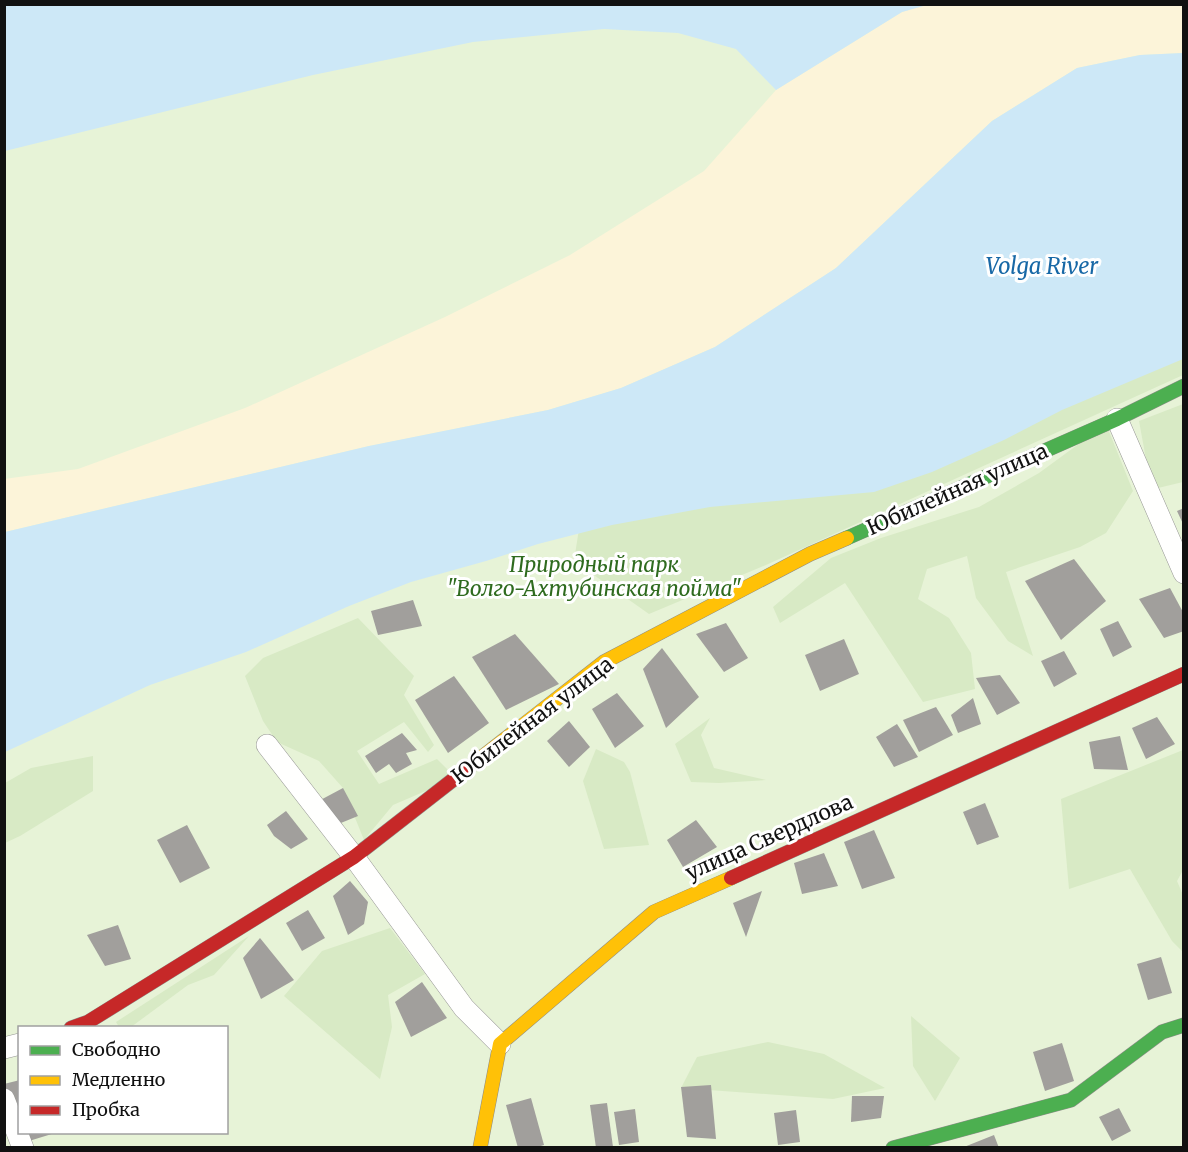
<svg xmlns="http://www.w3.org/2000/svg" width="1188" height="1152" font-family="Merriweather,serif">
  <rect width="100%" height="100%" fill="#fdfcf7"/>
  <path fill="#e7f3d7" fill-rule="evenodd" d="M376 5H1183V1147H5L4 95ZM20 1028H226V1132H20Z"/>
  <g fill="#d8eac5">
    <polygon points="1183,309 1183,375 766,565 649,614 574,561 581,516"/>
    <polygon points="1183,404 1183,482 1158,488 1146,459 1139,421"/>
    <polygon points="1106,424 1133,491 1106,533 1080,547 1006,572 1033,656 1008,641 976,598 967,556 927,569 918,599 949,618 971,653 975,689 923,702 845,583 780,623 773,607 831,558 881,538 979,507 1039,473"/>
    <polygon points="358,618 414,676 404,695 434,745 428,752 404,722 357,751 379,784 437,759 456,778 393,805 364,840 343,788 319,761 277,742 263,721 245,676 263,658"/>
    <polygon points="710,718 701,735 714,768 766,780 719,783 691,782 675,744"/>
    <polygon points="596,749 624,762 630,772 649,845 604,849 583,781"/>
    <polygon points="1183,750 1183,870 1177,881 1183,895 1183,952 1172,941 1130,869 1069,889 1061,799"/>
    <polygon points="93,756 93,791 20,836 5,843 5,783 31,768"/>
    <polygon points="390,928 425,974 388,995 392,1027 380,1079 284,996 322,951"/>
    <polygon points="249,936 214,975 188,985 131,1027 119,1027 116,1022"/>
    <polygon points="911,1016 960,1058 935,1101 913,1066"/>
    <polygon points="768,1042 824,1054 885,1088 833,1099 681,1088 697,1057"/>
  </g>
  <polygon fill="#fcf4d9" points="927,4 1183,5 1183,53 1140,55 1077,68 992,121 836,268 715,347 621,388 548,410 369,446 5,532 4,479 78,469 245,408 445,317 570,255 704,171 776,90 902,12"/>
  <g fill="#cde8f7">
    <polygon points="4,5 5,4 927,5 902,12 776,90 736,49 678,33 604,29 473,42 313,75 5,151"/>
    <polygon points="1183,53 1183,359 1062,410 1004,440 932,472 874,492 710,507 612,525 538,544 486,561 411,582 349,606 246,652 150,685 5,752 5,532 369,446 548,410 621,388 715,347 836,268 992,121 1077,68 1140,55"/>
  </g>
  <g fill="#a19f9c">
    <polygon points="1184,508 1184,526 1177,511"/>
    <polygon points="1074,559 1106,601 1061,640 1025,581"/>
    <polygon points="1170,588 1184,614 1184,631 1164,638 1139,599"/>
    <polygon points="413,600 422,626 378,635 371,611"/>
    <polygon points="1118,621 1132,647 1113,657 1100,629"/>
    <polygon points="726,623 748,658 724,672 696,634"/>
    <polygon points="515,634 559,684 506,710 472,657"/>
    <polygon points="844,639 859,674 820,691 805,655"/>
    <polygon points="662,648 699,697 666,728 643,669"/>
    <polygon points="1064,651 1077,674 1054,687 1041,661"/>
    <polygon points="1000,675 1020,703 997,715 976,678"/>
    <polygon points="454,676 489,723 448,753 415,700"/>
    <polygon points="617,693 644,726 615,748 592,709"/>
    <polygon points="973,698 981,724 958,733 951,715"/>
    <polygon points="936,707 953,735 919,752 903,720"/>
    <polygon points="1157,717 1175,744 1146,759 1132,728"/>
    <polygon points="569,721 590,747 569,767 547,741"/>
    <polygon points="897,724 918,757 894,767 876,737"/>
    <polygon points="402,733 417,750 406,753 412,764 396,773 389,764 376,773 365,756"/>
    <polygon points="1120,736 1128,770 1094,769 1089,742"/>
    <polygon points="343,788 358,816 331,827 313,804"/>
    <polygon points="985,803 999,837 977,845 963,812"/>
    <polygon points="286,811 308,839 291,849 274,836 267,825"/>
    <polygon points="696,820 717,847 683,867 667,840"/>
    <polygon points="187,825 210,868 180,883 157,840"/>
    <polygon points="874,830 895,878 862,889 844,842"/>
    <polygon points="824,853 838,886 802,894 794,863"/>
    <polygon points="350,881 368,902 364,924 348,935 333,896"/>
    <polygon points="762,891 746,937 733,903"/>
    <polygon points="308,910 325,938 302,951 286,923"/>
    <polygon points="118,925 131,959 105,966 87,935"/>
    <polygon points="260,938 294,980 261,999 243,958"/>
    <polygon points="1161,957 1172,993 1148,1000 1137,964"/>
    <polygon points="422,982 447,1018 411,1037 395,1002"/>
    <polygon points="1062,1043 1074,1081 1045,1091 1033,1052"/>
    <polygon points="20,1080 20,1122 4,1089 4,1084"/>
    <polygon points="711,1085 716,1139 687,1137 681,1087"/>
    <polygon points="852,1096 884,1096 881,1118 851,1122"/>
    <polygon points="531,1098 544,1145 534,1148 518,1148 506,1105"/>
    <polygon points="607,1103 613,1147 596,1148 590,1105"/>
    <polygon points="1119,1108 1131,1131 1112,1141 1099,1117"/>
    <polygon points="635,1109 639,1142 619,1145 614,1112"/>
    <polygon points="796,1110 800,1142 778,1145 774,1113"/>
    <polygon points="25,1132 55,1132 55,1133 29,1141"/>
    <polygon points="994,1135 999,1148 964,1148 964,1147"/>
  </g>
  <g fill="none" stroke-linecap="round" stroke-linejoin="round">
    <g stroke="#979795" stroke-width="22">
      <g id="street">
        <polyline points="1117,419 1184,573"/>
        <polyline points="267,745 354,857 464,1008 500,1044"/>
        <polyline points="4,1048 20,1044"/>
        <polyline points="4,1099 23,1148"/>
      </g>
    </g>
    <g stroke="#8e8d8b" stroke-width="15">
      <g id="fast">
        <polyline points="847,538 1117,419 1184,386"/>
        <polyline points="893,1148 1071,1100 1162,1032 1184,1025"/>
      </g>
    </g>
    <g stroke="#8e8d8b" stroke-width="15">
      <g id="slow">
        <polyline points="463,772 604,662 810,554 847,538"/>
        <polyline points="480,1148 500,1044 654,912 731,878"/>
      </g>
    </g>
    <g stroke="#8e8d8b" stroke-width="15">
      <g id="jam">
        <polyline points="731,878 1184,674"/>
        <polyline points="71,1028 88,1022 354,857 463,772"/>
      </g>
    </g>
    <use href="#street" stroke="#fffffe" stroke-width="21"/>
    <use href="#fast" stroke="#4caf50" stroke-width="14"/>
    <use href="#slow" stroke="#ffc107" stroke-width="14"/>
    <use href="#jam" stroke="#c62828" stroke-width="14"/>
  </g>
  <g text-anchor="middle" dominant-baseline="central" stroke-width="6" stroke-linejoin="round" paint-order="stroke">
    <g font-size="21" fill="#111" stroke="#fff">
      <text transform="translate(957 489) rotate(-24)">Юбилейная улица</text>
      <text transform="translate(532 720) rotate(-37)">Юбилейная улица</text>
      <text transform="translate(769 837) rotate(-24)">улица Свердлова</text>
    </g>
    <g font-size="21" font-style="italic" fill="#2f6b1f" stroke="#fff">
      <text x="594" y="564">Природный парк<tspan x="594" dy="24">"Волго-Ахтубинская пойма"</tspan></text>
    </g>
    <g font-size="22" font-style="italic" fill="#1768a6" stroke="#fff">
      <text x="1042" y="266">Volga River</text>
    </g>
  </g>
  <rect width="1188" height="1152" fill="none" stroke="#111111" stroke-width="12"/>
  <rect x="18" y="1026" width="210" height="108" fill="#ffffff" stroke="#a0a0a0" stroke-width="1.5"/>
  <rect x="30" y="1046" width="30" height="9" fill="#4caf50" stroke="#a0a0a0" stroke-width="1.5"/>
  <text x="72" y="1056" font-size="18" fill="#111111">Свободно</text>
  <rect x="30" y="1076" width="30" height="9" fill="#ffc107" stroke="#a0a0a0" stroke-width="1.5"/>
  <text x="72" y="1086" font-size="18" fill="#111111">Медленно</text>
  <rect x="30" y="1106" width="30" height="9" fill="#c62828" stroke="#a0a0a0" stroke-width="1.5"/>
  <text x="72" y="1116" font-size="18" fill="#111111">Пробка</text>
</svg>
